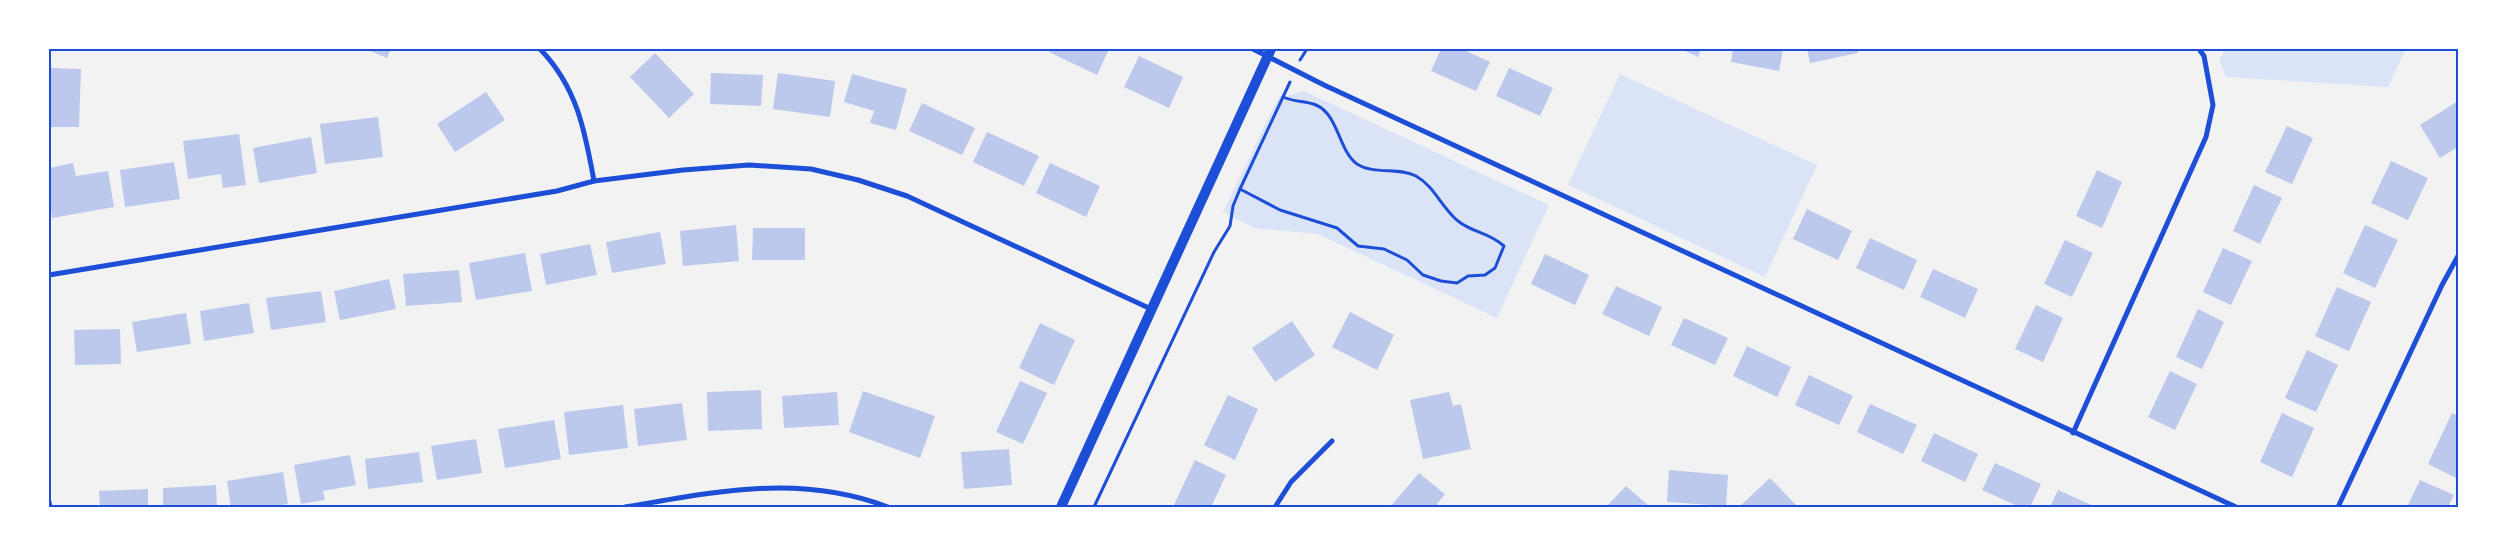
<svg xmlns="http://www.w3.org/2000/svg" width="2507" height="556" font-family="'IBM Plex Sans',sans-serif">
  <rect width="100%" height="100%" fill="#f2f2f2"/>
  <g fill="#dbe4f7">
    <polygon points="2226,49 2406,49 2388,87 2226,77 2219,60"/>
    <polygon points="1620,74 1817,165 1765,277 1568,185"/>
    <polygon points="1304,91 1549,205 1497,318 1318,234 1254,228 1223,212 1279,96 1283,97"/>
  </g>
  <g fill="#bdc9ec">
    <polygon points="366,49 391,49 387,58"/>
    <polygon points="1050,49 1109,49 1097,75 1049,52"/>
    <polygon points="1441,49 1462,49 1490,62 1476,91 1431,71"/>
    <polygon points="1681,49 1701,49 1698,57"/>
    <polygon points="1733,49 1783,49 1779,71 1731,62"/>
    <polygon points="1807,49 1857,49 1858,53 1810,63"/>
    <polygon points="655,53 694,94 669,118 630,77"/>
    <polygon points="1139,56 1183,77 1169,108 1124,87"/>
    <polygon points="49,68 81,69 79,127 49,127"/>
    <polygon points="1509,68 1553,88 1540,116 1496,96"/>
    <polygon points="711,73 763,75 761,106 710,104"/>
    <polygon points="778,73 835,81 830,117 773,109"/>
    <polygon points="852,74 907,89 896,130 870,123 874,111 844,102"/>
    <polygon points="486,92 505,120 455,152 437,124"/>
    <polygon points="2458,101 2458,147 2440,158 2420,125"/>
    <polygon points="922,103 975,128 962,155 909,131"/>
    <polygon points="378,117 383,157 325,164 320,124"/>
    <polygon points="2287,126 2313,138 2292,184 2265,172"/>
    <polygon points="987,132 1039,156 1024,186 973,162"/>
    <polygon points="239,134 246,185 223,188 221,174 188,179 183,141"/>
    <polygon points="311,137 317,173 259,183 253,148"/>
    <polygon points="2391,161 2428,178 2408,220 2371,203"/>
    <polygon points="174,162 180,199 125,207 120,170"/>
    <polygon points="73,163 76,176 108,171 114,207 52,218 49,195 49,168"/>
    <polygon points="1050,163 1100,186 1086,217 1036,193"/>
    <polygon points="2097,170 2122,182 2102,228 2076,216"/>
    <polygon points="2254,185 2282,198 2260,244 2233,231"/>
    <polygon points="1807,209 1852,231 1838,260 1793,239"/>
    <polygon points="736,225 739,261 683,266 680,231"/>
    <polygon points="2365,225 2398,240 2375,288 2343,273"/>
    <polygon points="753,228 805,228 805,260 752,260"/>
    <polygon points="660,232 666,264 612,273 606,242"/>
    <polygon points="1870,238 1917,260 1904,290 1856,268"/>
    <polygon points="2065,240 2093,253 2072,297 2044,284"/>
    <polygon points="590,244 597,275 546,285 540,254"/>
    <polygon points="2223,248 2252,261 2231,305 2203,292"/>
    <polygon points="525,253 532,291 476,300 469,263"/>
    <polygon points="1545,254 1589,275 1575,305 1531,284"/>
    <polygon points="1933,269 1978,289 1965,318 1920,297"/>
    <polygon points="459,270 462,302 406,306 403,274"/>
    <polygon points="389,279 396,309 340,320 334,291"/>
    <polygon points="1616,286 1662,307 1649,336 1602,314"/>
    <polygon points="2337,287 2371,302 2349,351 2315,336"/>
    <polygon points="321,291 326,322 271,330 266,298"/>
    <polygon points="249,303 254,333 204,341 200,311"/>
    <polygon points="2036,305 2063,318 2043,362 2015,349"/>
    <polygon points="2198,309 2224,322 2202,369 2176,357"/>
    <polygon points="1350,312 1394,335 1377,370 1332,347"/>
    <polygon points="186,313 191,344 137,352 132,322"/>
    <polygon points="1684,318 1728,338 1715,365 1671,345"/>
    <polygon points="1292,321 1315,355 1275,382 1252,348"/>
    <polygon points="1040,323 1075,340 1054,385 1019,368"/>
    <polygon points="120,329 121,364 75,365 74,330"/>
    <polygon points="1747,346 1791,367 1777,397 1733,376"/>
    <polygon points="2307,350 2338,365 2316,412 2285,398"/>
    <polygon points="2170,371 2197,384 2175,430 2148,417"/>
    <polygon points="1809,375 1853,396 1839,425 1795,405"/>
    <polygon points="1020,381 1047,393 1023,444 996,432"/>
    <polygon points="761,390 762,429 708,431 707,392"/>
    <polygon points="863,391 935,416 920,458 849,432"/>
    <polygon points="837,392 839,425 784,428 782,396"/>
    <polygon points="1449,392 1453,406 1461,404 1471,449 1423,459 1410,400"/>
    <polygon points="1228,395 1258,409 1235,460 1204,445"/>
    <polygon points="682,403 687,440 638,446 634,409"/>
    <polygon points="1870,404 1917,425 1903,454 1857,432"/>
    <polygon points="623,405 628,448 569,455 564,412"/>
    <polygon points="2282,413 2314,428 2292,477 2260,462"/>
    <polygon points="2452,413 2458,416 2458,479 2428,464"/>
    <polygon points="554,420 561,459 505,468 498,429"/>
    <polygon points="1934,433 1978,454 1965,482 1921,461"/>
    <polygon points="476,439 482,473 437,480 431,446"/>
    <polygon points="1009,449 1012,485 964,489 961,452"/>
    <polygon points="419,452 423,482 368,489 365,459"/>
    <polygon points="350,455 356,485 323,491 325,500 301,504 294,465"/>
    <polygon points="1195,460 1226,475 1211,507 1173,507"/>
    <polygon points="1995,463 2041,484 2030,507 2020,507 1982,490"/>
    <polygon points="1669,470 1728,475 1726,506 1667,502"/>
    <polygon points="283,472 288,504 268,507 231,507 227,481"/>
    <polygon points="1419,473 1445,494 1437,504 1441,507 1390,507"/>
    <polygon points="1770,478 1798,507 1739,507"/>
    <polygon points="2420,480 2454,495 2448,507 2407,507"/>
    <polygon points="216,485 217,507 163,507 163,488"/>
    <polygon points="1626,486 1650,507 1606,507"/>
    <polygon points="148,489 148,507 100,507 99,491"/>
    <polygon points="2058,490 2096,507 2050,507"/>
  </g>
  <g fill="none" stroke-linecap="round" stroke-linejoin="round">
    <g stroke="#1d4ed8" stroke-width="3">
      <polyline points="1300,60 1307,49"/>
      <path d="M1240 189 1280 210 1337 228 1358 246 1384 249 1407 260 1423 275 1441 281 1457 283 1468 276 1485 275 1495 268 1504 246C1488 232 1473 233 1458 221 1442 208 1434 186 1416 176 1400 167 1374 175 1357 164 1338 150 1339 115 1316 105 1306 101 1294 102 1283 97"/>
      <polyline points="1094,507 1214,252 1230,226 1233,206 1240,189 1290,82"/>
    </g>
    <g stroke="#1d4ed8" stroke-width="5">
      <path d="M540 49C577 87 585 131 594 181"/>
      <polyline points="1253,49 1324,85 2236,507"/>
      <polyline points="49,275 557,191 594,181 683,170 749,165 811,169 858,180 907,196 1151,309"/>
      <polyline points="2073,433 2206,137 2213,105 2204,56 2199,49"/>
      <polyline points="49,502 50,507"/>
      <path d="M625 507C716 492 799 473 888 507"/>
      <polyline points="1275,507 1291,482 1332,441"/>
      <polyline points="2338,507 2442,285 2458,256"/>
    </g>
    <polyline stroke="#1d4ed8" stroke-width="10" points="1061,507 1271,49"/>
  </g>
  <rect width="2507" height="556" fill="none" stroke="#ffffff" stroke-width="100"/>
  <rect x="50" y="50" width="2407" height="456" fill="none" stroke="#1d4ed8" stroke-width="2"/>
</svg>
